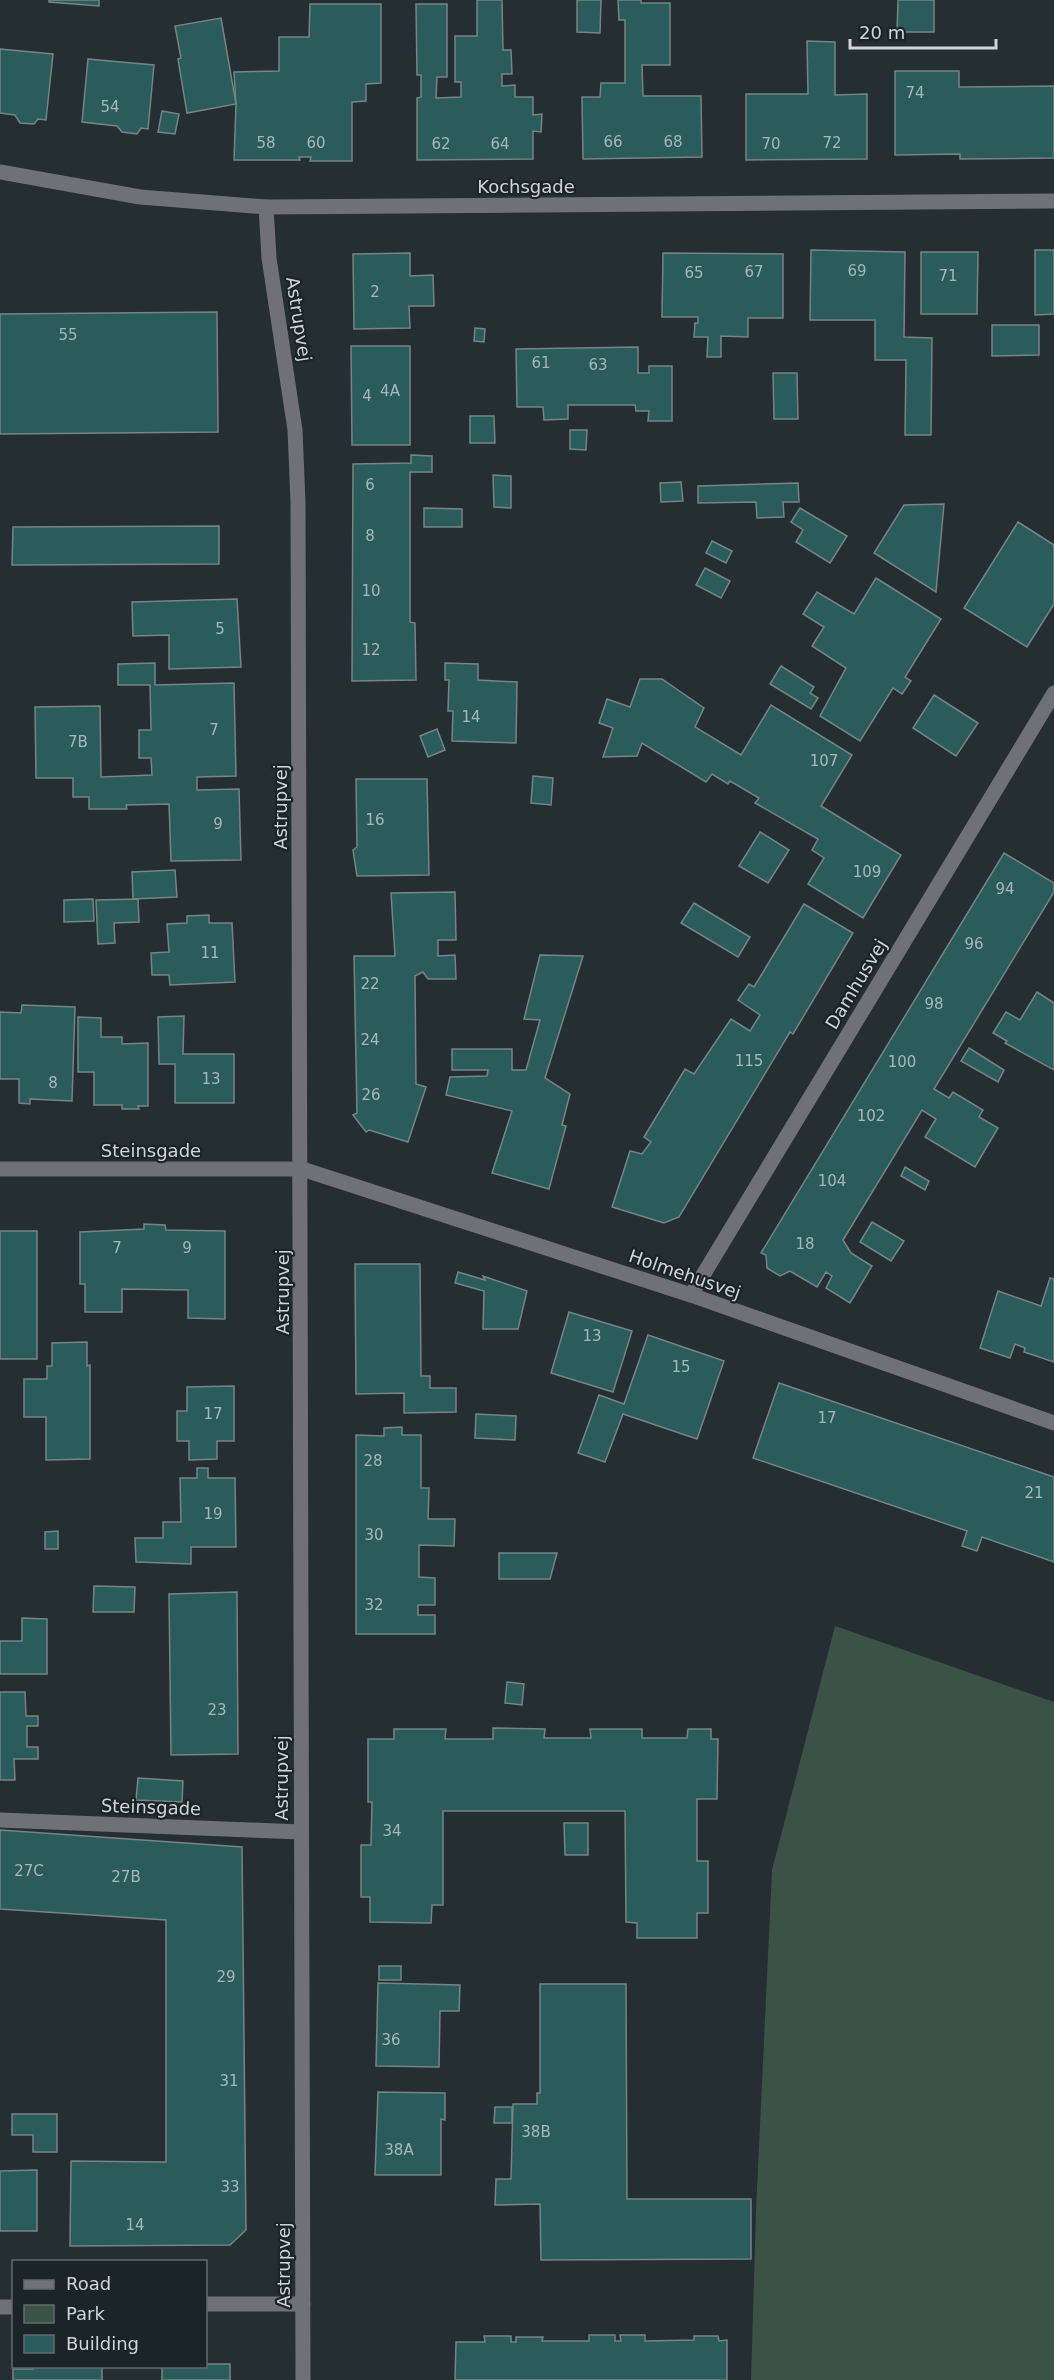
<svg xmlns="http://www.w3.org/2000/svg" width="1054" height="2380" font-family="'DejaVu Sans',sans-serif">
  <rect width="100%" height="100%" fill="#242e33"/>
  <polygon fill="#3b5246" points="835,1626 1054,1702 1054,2380 751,2380 756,2210 772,1870"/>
  <g fill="#2a5c5c" stroke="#778484" stroke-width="1.5">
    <polygon points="49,0 99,0 99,6 49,2"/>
    <polygon points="477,0 502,0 503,50 511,50 512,74 502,74 502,86 515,85 515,97 533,97 533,115 542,114 541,132 533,131 533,159 417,160 417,98 421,97 421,75 417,75 416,4 447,4 447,77 437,77 436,98 461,97 461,82 455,82 455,36 477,36"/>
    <polygon points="577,0 601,0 600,33 577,32"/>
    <polygon points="618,0 641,0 641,3 670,3 670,65 642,65 643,96 701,96 702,157 583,159 582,97 600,97 601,83 625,83 625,20 619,20"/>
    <polygon points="898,0 934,0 934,32 897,32"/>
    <polygon points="310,4 381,4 381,83 366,84 366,101 352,102 352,161 310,161 311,157 299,157 300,160 234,160 236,104 234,72 279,71 279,37 309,37"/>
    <polygon points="221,18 236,104 187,113 178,59 181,58 175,26"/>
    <polygon points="807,41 835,42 835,95 867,94 867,159 746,160 746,94 808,94"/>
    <polygon points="0,49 53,54 46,120 38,119 34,124 20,123 15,115 0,113"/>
    <polygon points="88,59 154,65 148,129 141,128 137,134 122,132 117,126 82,122"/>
    <polygon points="895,71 959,71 959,87 1054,86 1054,158 960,159 960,154 895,155"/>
    <polygon points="162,111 179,114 175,134 158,132"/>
    <polygon points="811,250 905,252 904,337 932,338 931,435 905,435 906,360 875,360 875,320 810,320"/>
    <polygon points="1035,250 1054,250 1054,314 1035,315"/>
    <polygon points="921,252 978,252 977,314 921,314"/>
    <polygon points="410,253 410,276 433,275 434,306 409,306 410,328 354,329 353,254"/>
    <polygon points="663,253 783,254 783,318 748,318 748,337 721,336 721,357 707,357 708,337 694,337 695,323 698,323 698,317 662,317"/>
    <polygon points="217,312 218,432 0,434 0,314"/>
    <polygon points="992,325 1039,325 1039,355 992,356"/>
    <polygon points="475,328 485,329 484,342 474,341"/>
    <polygon points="351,346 410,346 410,445 352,445"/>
    <polygon points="638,347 638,373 649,373 649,366 672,366 672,421 648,421 649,411 636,411 635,405 568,405 568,419 544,420 543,407 517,407 516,349"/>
    <polygon points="773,373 797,373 798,419 774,419"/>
    <polygon points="470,416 494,416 495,443 470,443"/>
    <polygon points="570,430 587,430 586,450 570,449"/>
    <polygon points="411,455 432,456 432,472 410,472 410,622 415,623 416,680 352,681 353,464 411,463"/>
    <polygon points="493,475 511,476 511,508 494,507"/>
    <polygon points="681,482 683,501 661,502 660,483"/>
    <polygon points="798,483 799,502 783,502 784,517 757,518 756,502 698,503 698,486"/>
    <polygon points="944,504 936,592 874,553 904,505"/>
    <polygon points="424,508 462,509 462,527 424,527"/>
    <polygon points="800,508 847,536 830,563 796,542 803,530 791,522"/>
    <polygon points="1018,522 1054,545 1054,604 1027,647 964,608"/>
    <polygon points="219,526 219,564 12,565 13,527"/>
    <polygon points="712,541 732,551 726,563 706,553"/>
    <polygon points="705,568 730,581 721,598 696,585"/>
    <polygon points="876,578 941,619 905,677 911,681 902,694 893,688 860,741 820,716 846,668 812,646 824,627 803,614 817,592 854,614"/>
    <polygon points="237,599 241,667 169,669 169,635 133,636 132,602"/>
    <polygon points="155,663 155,685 234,683 236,776 197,777 197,790 239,789 241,860 171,861 169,804 126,805 127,809 89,809 89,797 73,797 73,778 36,778 35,707 100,706 101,777 152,775 151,758 139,758 139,730 151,730 150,685 118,685 118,664"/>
    <polygon points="445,663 478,664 478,680 517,682 516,743 452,741 453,711 448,711 449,680 445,680"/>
    <polygon points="781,666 814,687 810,693 818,698 811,709 770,684"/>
    <polygon points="640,679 662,679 704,708 695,727 741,755 771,705 852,755 821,806 901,855 863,918 808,884 824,858 812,850 818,839 755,803 759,798 730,781 728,784 712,774 706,782 642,743 637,756 603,757 613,728 599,723 607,699 630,707"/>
    <polygon points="934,695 978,723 956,756 913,728"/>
    <polygon points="437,729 445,750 428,757 420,736"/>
    <polygon points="533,776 553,778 551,805 531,803"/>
    <polygon points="356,779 427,779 429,875 357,876 353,850 357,847"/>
    <polygon points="760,832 789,850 768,883 739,866"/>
    <polygon points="1004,853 1054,883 1054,892 934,1089 949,1098 953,1092 983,1110 979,1117 998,1128 975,1167 925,1137 936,1119 922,1110 843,1240 851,1253 872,1266 850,1303 826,1288 832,1276 826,1272 817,1287 790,1271 780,1276 767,1268 766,1255 761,1253"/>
    <polygon points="175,870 177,897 133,899 132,872"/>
    <polygon points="455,892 456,940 438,940 438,956 455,955 456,979 428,979 423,972 415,976 416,1084 426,1087 408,1142 369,1130 366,1132 353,1115 357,1113 354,956 395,956 391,893"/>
    <polygon points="93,899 94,921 64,922 64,900"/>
    <polygon points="138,899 139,922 114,923 115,943 98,944 96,900"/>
    <polygon points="694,903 750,937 738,957 681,923"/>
    <polygon points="804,904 853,933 793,1034 790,1032 679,1217 664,1223 612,1207 630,1151 642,1154 651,1142 644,1137 685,1069 694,1074 731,1019 750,1031 760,1015 738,1000 749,984 754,987"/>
    <polygon points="209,915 209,923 232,923 235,982 170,985 169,975 152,975 151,953 169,952 167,924 187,923 187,916"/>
    <polygon points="540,955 583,956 545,1078 570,1094 562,1125 566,1126 549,1189 492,1173 512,1111 446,1095 450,1077 487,1076 488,1070 452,1070 452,1049 512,1049 512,1070 526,1070 540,1020 524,1019"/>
    <polygon points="1037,992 1054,1003 1054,1070 1005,1043 1007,1041 993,1033 1006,1012 1020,1020"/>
    <polygon points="22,1005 75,1007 72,1101 30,1099 30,1104 19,1103 19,1079 0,1079 0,1012 21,1013"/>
    <polygon points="184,1016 183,1054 234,1054 234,1103 175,1103 175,1064 159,1064 158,1017"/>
    <polygon points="78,1017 101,1018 101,1037 122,1037 122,1044 148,1043 148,1106 138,1106 139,1109 122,1109 122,1105 94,1105 94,1072 78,1072"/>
    <polygon points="969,1048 1004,1070 998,1082 961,1061"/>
    <polygon points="905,1167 929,1181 925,1190 901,1176"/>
    <polygon points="872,1222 904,1241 891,1261 860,1242"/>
    <polygon points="144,1224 165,1225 166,1230 225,1231 225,1319 188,1318 188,1290 122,1289 122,1312 85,1312 85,1284 80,1284 80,1232 144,1229"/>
    <rect x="0" y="1231" width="37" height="128"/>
    <polygon points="355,1264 420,1264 421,1376 430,1376 430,1388 456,1388 456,1412 404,1413 404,1393 356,1394"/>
    <polygon points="458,1272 485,1280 483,1276 527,1291 518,1329 483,1329 484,1291 455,1283"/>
    <polygon points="1050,1278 1054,1279 1054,1362 1024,1352 1025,1348 1015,1344 1010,1358 980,1348 998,1291 1041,1306"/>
    <polygon points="569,1312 632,1331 613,1392 551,1373"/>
    <polygon points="648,1335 724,1361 697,1439 623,1414 605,1462 578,1453 599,1395 624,1404"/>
    <polygon points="87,1342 87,1366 90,1365 90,1459 46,1460 46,1417 24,1417 24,1379 47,1379 47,1366 52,1366 52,1343"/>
    <polygon points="779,1383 1054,1477 1054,1562 982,1537 977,1551 962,1546 967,1531 753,1458"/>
    <polygon points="234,1386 234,1441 217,1441 217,1459 189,1460 189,1441 177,1441 177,1411 187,1411 187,1387"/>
    <polygon points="476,1414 516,1416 515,1440 475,1438"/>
    <polygon points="402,1427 402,1435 421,1435 421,1488 429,1488 428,1519 455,1519 454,1546 419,1545 419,1577 435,1578 435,1605 418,1605 418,1615 435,1615 435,1634 356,1634 356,1435 384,1436 384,1428"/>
    <polygon points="197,1468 208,1468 208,1478 235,1478 236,1547 191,1547 191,1564 136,1562 135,1538 163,1538 163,1522 181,1522 180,1478 197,1478"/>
    <polygon points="58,1531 58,1549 45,1549 45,1532"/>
    <polygon points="499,1553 557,1553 550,1579 499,1579"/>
    <polygon points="94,1586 135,1587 134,1612 93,1612"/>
    <polygon points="237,1592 238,1754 171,1755 169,1594"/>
    <polygon points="22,1618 47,1619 47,1674 0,1674 0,1641 22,1641"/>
    <polygon points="507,1682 524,1684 522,1705 505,1703"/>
    <polygon points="0,1692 25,1692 26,1716 38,1716 38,1726 27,1726 27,1747 38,1747 38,1759 14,1759 15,1780 0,1780"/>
    <polygon points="493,1728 545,1729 544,1738 591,1738 590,1729 642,1729 642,1738 687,1738 688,1729 711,1729 711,1739 718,1739 717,1799 697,1799 697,1861 708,1861 708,1913 697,1913 697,1938 637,1938 637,1923 626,1922 625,1811 443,1811 443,1905 432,1905 431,1923 370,1922 370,1897 361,1897 361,1845 371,1845 372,1802 368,1802 368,1739 394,1739 394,1729 446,1729 445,1739 493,1739"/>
    <polygon points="138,1778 183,1781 182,1802 136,1800"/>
    <polygon points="564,1823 588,1823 588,1855 565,1855"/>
    <polygon points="0,1830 242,1847 246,2230 230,2245 70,2246 71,2161 166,2162 166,1920 0,1909"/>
    <rect x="379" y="1966" width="22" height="14"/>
    <polygon points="378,1983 460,1985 459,2011 440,2011 439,2067 376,2066"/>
    <polygon points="540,1984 626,1984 627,2199 751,2199 751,2259 541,2260 540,2204 495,2205 496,2179 511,2179 513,2104 537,2104 537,2093 540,2093"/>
    <polygon points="378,2092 445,2093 445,2120 441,2119 441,2175 375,2175"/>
    <polygon points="495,2107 512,2107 512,2123 494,2123"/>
    <polygon points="12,2114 57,2114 57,2152 33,2152 33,2135 12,2135"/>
    <polygon points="37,2170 37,2231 0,2231 0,2171"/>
    <polygon points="589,2335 615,2335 615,2341 621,2341 620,2335 645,2335 645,2341 694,2340 694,2336 718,2336 719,2341 727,2340 727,2380 455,2380 456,2342 485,2342 484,2336 511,2336 511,2342 516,2342 516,2337 543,2337 542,2341 589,2341"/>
    <polygon points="206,2364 230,2364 230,2380 162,2380 162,2366 206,2366"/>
    <polygon points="33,2366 102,2366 102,2380 13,2380 13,2369 33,2369"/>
  </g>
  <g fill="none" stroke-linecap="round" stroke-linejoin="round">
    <g stroke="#6f7176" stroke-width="15">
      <polyline points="0,172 140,197 266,207 1054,201"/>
      <path d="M266 207 269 258 295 430 298 502C301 1128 300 1754 303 2380"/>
      <polyline points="0,1169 302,1169 691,1295 1054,1423"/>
      <polyline points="691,1295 1054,693"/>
      <polyline points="0,1820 301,1832"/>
      <polyline points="206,2304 303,2304"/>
      <polyline points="0,2307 14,2307"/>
    </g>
  </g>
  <g text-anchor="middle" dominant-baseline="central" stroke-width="4.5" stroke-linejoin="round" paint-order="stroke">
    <g font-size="15" fill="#a6b7b9">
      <text x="915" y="93">74</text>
      <text x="110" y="107">54</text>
      <text x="613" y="142">66</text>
      <text x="673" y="142">68</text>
      <text x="266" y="143">58</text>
      <text x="316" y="143">60</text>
      <text x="832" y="143">72</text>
      <text x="441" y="144">62</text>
      <text x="500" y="144">64</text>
      <text x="771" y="144">70</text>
      <text x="857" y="271">69</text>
      <text x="754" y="272">67</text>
      <text x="694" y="273">65</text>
      <text x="948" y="276">71</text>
      <text x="375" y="292">2</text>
      <text x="68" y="335">55</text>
      <text x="541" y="363">61</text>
      <text x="598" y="365">63</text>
      <text x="390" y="391">4A</text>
      <text x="367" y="396">4</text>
      <text x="370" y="485">6</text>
      <text x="370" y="536">8</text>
      <text x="371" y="591">10</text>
      <text x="220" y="629">5</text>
      <text x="371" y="650">12</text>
      <text x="471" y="717">14</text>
      <text x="214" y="730">7</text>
      <text x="78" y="742">7B</text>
      <text x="824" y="761">107</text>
      <text x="375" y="820">16</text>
      <text x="218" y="824">9</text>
      <text x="867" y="872">109</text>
      <text x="1005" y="889">94</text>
      <text x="974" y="944">96</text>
      <text x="210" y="953">11</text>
      <text x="370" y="984">22</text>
      <text x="934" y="1004">98</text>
      <text x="370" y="1040">24</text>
      <text x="749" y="1061">115</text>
      <text x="902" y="1062">100</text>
      <text x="211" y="1079">13</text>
      <text x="53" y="1083">8</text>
      <text x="371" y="1095">26</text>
      <text x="871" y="1116">102</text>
      <text x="832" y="1181">104</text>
      <text x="805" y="1244">18</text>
      <text x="117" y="1248">7</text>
      <text x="187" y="1248">9</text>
      <text x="592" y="1336">13</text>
      <text x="681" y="1367">15</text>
      <text x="213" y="1414">17</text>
      <text x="827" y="1418">17</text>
      <text x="373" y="1461">28</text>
      <text x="1034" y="1493">21</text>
      <text x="213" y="1514">19</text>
      <text x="374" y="1535">30</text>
      <text x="374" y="1605">32</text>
      <text x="217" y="1710">23</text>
      <text x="392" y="1831">34</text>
      <text x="29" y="1871">27C</text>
      <text x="126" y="1877">27B</text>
      <text x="226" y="1977">29</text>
      <text x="391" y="2040">36</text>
      <text x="229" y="2081">31</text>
      <text x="536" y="2132">38B</text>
      <text x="399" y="2150">38A</text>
      <text x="230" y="2187">33</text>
      <text x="135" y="2225">14</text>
    </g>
    <g font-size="18" fill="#cfd5d8" stroke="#1a2429">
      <text x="526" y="186">Kochsgade</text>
      <text transform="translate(299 319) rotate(81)">Astrupvej</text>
      <text transform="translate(280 807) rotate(-90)">Astrupvej</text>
      <text transform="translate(856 984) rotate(-59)">Damhusvej</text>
      <text x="151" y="1150">Steinsgade</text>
      <text transform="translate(685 1274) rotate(19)">Holmehusvej</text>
      <text transform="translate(282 1292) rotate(-90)">Astrupvej</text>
      <text transform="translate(281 1778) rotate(-90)">Astrupvej</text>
      <text transform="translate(151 1807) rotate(2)">Steinsgade</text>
      <text transform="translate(283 2265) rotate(-90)">Astrupvej</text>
    </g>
  </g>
  <rect x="12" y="2260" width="195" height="108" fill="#1a2429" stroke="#626b6f" stroke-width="1.5"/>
  <rect x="24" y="2280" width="30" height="9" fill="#6f7176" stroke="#626b6f" stroke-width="1.5"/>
  <text x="66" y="2290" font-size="18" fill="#cfd5d8">Road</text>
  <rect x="24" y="2305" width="30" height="18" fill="#3b5246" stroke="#626b6f" stroke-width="1.5"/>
  <text x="66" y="2320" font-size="18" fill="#cfd5d8">Park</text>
  <rect x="24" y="2335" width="30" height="18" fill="#2a5c5c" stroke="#626b6f" stroke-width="1.5"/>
  <text x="66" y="2350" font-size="18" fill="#cfd5d8">Building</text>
  <path d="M850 39v9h146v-9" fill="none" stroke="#cfd5d8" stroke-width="3"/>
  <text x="859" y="39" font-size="18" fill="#cfd5d8" stroke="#1a2429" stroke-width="4.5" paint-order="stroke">20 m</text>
</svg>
